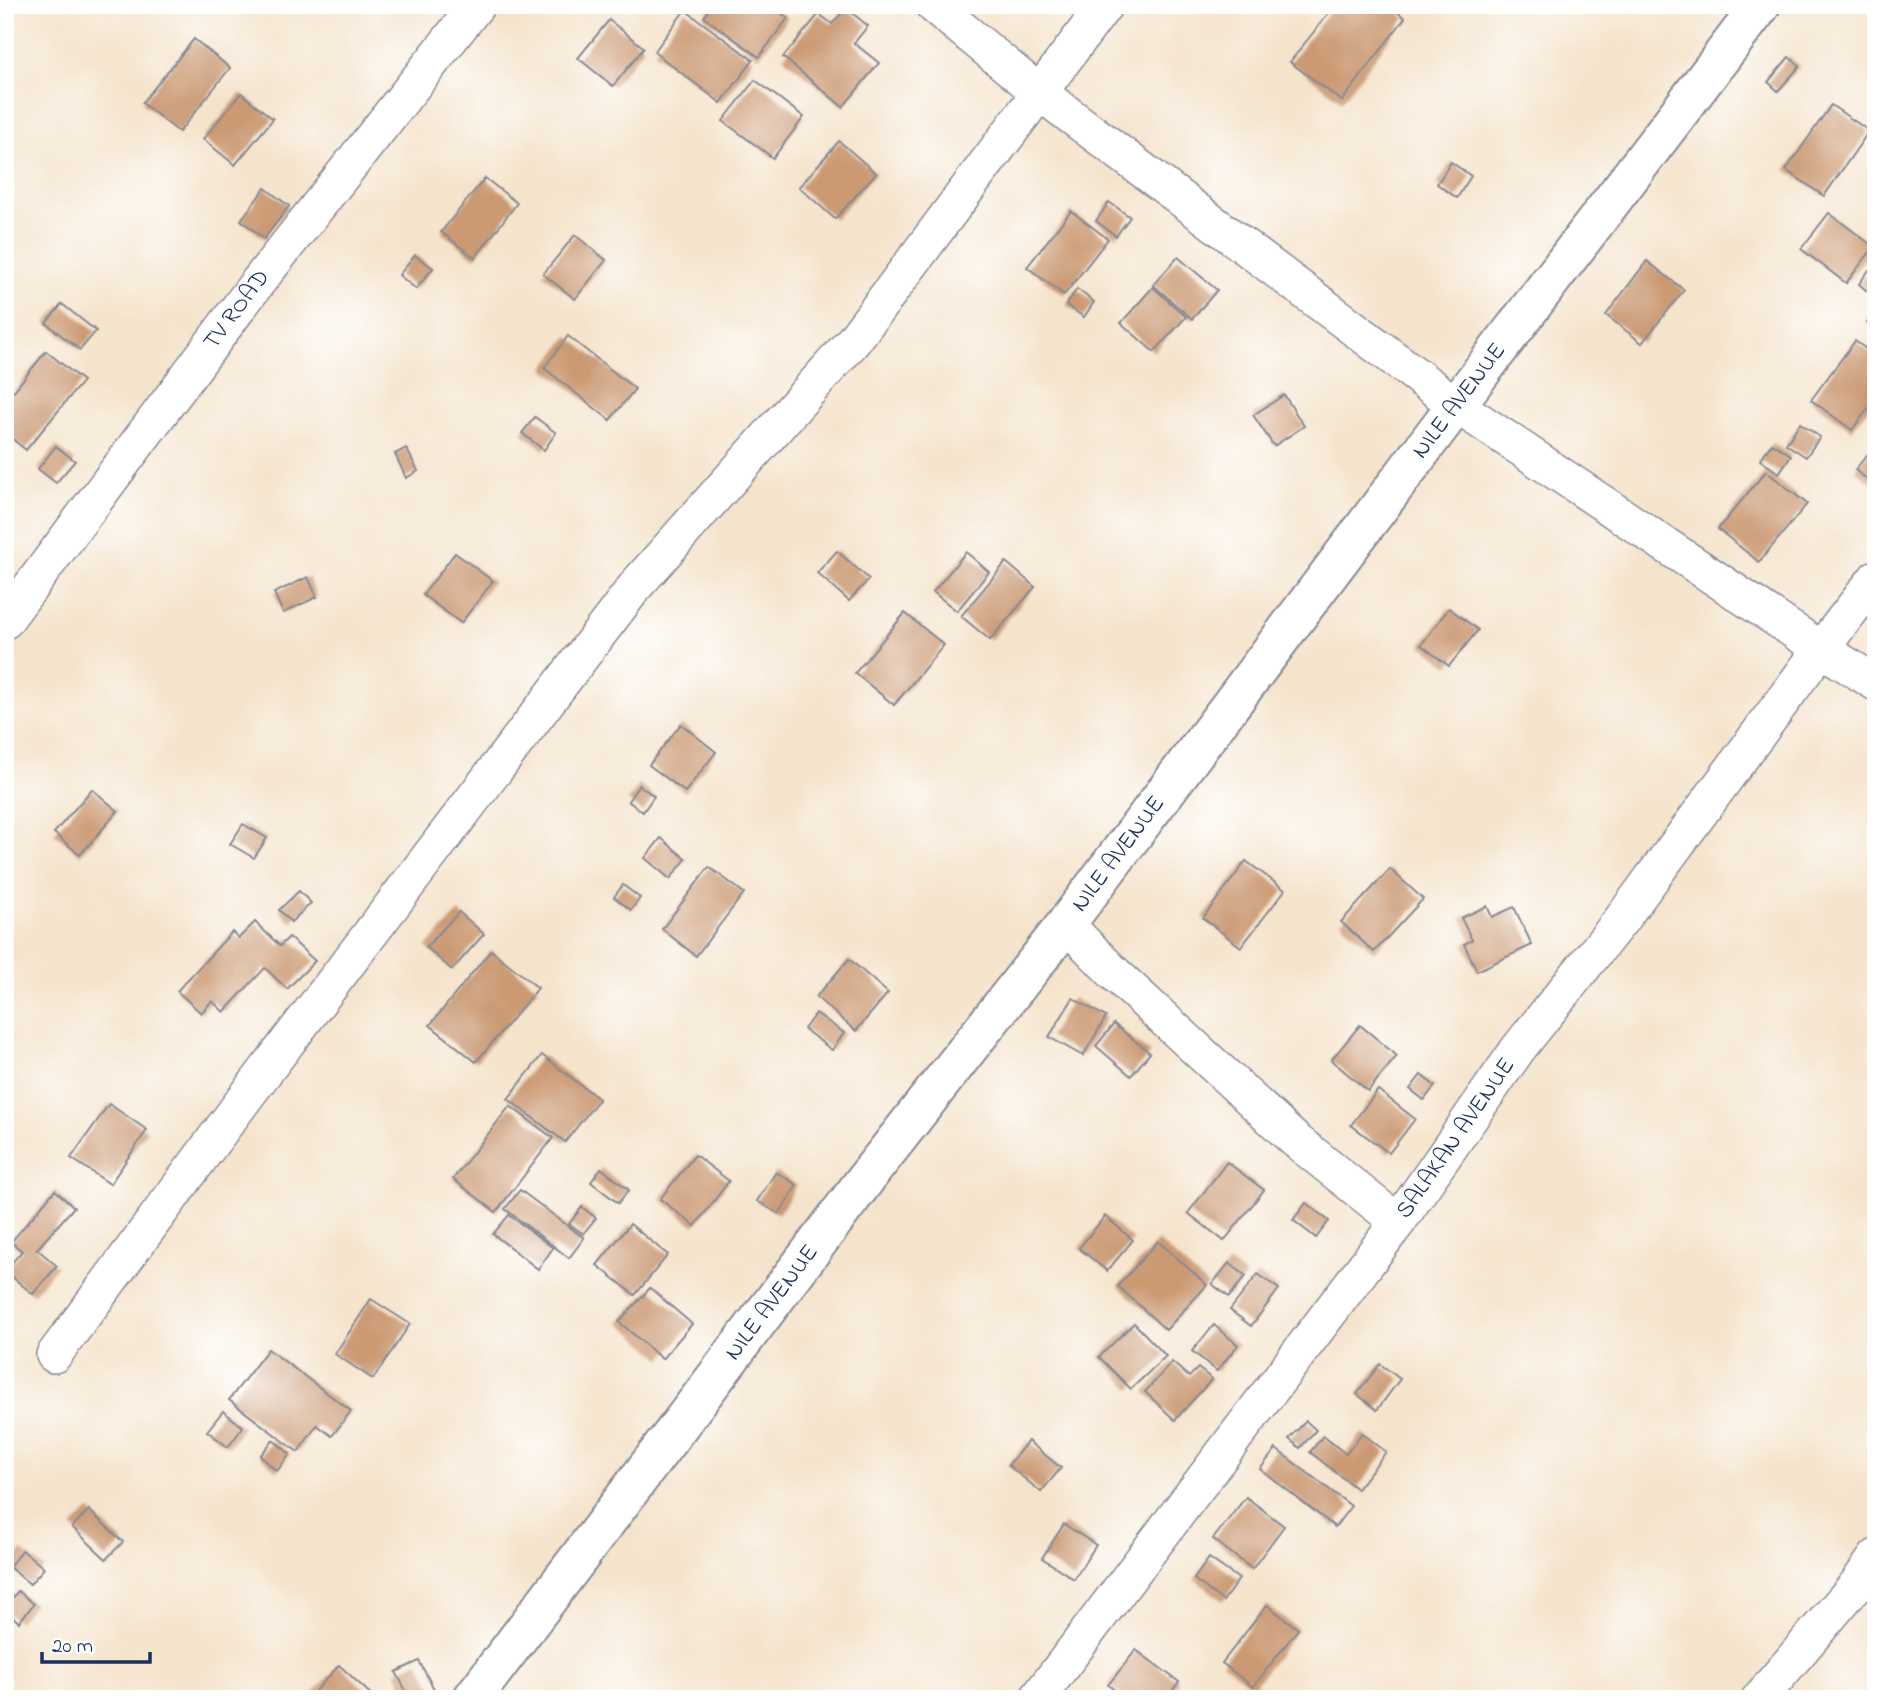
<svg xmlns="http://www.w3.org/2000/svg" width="1881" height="1704" font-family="'Indie Flower',sans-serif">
  <rect width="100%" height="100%" fill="#fff"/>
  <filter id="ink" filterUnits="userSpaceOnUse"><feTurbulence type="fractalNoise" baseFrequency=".0143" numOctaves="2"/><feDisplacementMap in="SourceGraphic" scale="14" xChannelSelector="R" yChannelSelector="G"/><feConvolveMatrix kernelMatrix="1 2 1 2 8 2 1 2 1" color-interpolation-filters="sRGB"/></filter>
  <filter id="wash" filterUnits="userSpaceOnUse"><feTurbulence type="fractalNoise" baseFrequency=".00686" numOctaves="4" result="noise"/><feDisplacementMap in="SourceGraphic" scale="28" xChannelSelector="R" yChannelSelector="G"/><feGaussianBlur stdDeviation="1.57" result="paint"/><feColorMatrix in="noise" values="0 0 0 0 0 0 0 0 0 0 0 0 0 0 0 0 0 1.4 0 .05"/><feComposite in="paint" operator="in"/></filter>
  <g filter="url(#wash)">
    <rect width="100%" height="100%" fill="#f5e4cc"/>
    <g id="blocks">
      <g fill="#cb9a73">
        <polygon points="712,5 770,5 788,18 759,57 704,17"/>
        <polygon points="1335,5 1388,5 1405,18 1342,101 1290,62"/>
        <polygon points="846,8 868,26 854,43 879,63 843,107 783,57 819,14 832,24"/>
        <polygon points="685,10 753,60 721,103 654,52"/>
        <polygon points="609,20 644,48 613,86 578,58"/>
        <polygon points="194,39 230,68 179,132 142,103"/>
        <polygon points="1789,57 1800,66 1778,91 1768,82"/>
        <polygon points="755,80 804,117 773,158 723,121"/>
        <polygon points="241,93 273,119 235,165 203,139"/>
        <polygon points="1831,105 1869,131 1824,196 1786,170"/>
        <polygon points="839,141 876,173 835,219 799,187"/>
        <polygon points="1451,162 1471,176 1457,198 1437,184"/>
        <polygon points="485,178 517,203 475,258 441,232"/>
        <polygon points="265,188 289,206 264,239 241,220"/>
        <polygon points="1109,202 1130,217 1116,236 1096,221"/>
        <polygon points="1071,211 1108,239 1064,295 1027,267"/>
        <polygon points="1829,213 1874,247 1846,283 1801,249"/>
        <polygon points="575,235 606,260 575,299 543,274"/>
        <polygon points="415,255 433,268 416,289 399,275"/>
        <polygon points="1178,257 1217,290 1192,319 1153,285"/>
        <polygon points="1647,261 1684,290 1642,343 1606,315"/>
        <polygon points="1869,270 1876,274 1876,294 1874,297 1859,284"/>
        <polygon points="1153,287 1186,317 1154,352 1121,323"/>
        <polygon points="1077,289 1094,302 1084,317 1066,305"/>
        <polygon points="62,304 96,331 80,350 46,323"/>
        <polygon points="1876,312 1876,330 1867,323"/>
        <polygon points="568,336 635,389 610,420 544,368"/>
        <polygon points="1855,341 1876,356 1876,398 1852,430 1811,400"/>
        <polygon points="46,351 83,381 26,450 5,433 5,402"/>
        <polygon points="1284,395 1304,426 1274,446 1253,415"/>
        <polygon points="535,417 556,433 544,450 522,433"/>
        <polygon points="1800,423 1820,437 1806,457 1786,444"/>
        <polygon points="1772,443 1791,455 1779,473 1760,460"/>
        <polygon points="56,446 75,461 56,483 38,469"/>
        <polygon points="406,448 418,471 406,478 395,454"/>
        <polygon points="1870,451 1876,455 1875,485 1855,470"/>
        <polygon points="1766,471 1807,504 1759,562 1718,529"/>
        <polygon points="837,551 869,579 849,601 817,573"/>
        <polygon points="966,552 989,572 957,611 933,592"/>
        <polygon points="455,553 493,581 461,623 423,595"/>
        <polygon points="1006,562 1035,587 990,640 961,616"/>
        <polygon points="308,577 317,597 283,613 274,593"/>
        <polygon points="1449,608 1478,630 1449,666 1421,645"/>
        <polygon points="905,613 944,645 894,705 855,673"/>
        <polygon points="681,724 716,752 685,792 649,765"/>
        <polygon points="639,785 654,796 643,812 628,801"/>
        <polygon points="92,789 118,811 80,855 54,833"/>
        <polygon points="243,824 267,838 254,858 230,844"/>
        <polygon points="661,838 686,859 670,879 645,858"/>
        <polygon points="1246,861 1285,890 1241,947 1203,918"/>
        <polygon points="709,867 744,893 696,956 662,929"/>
        <polygon points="1390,869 1423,899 1374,952 1341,922"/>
        <polygon points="623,885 640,898 631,910 614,897"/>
        <polygon points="299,891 311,903 291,922 279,910"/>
        <polygon points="1487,906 1492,917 1514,907 1532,945 1477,971 1464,944 1472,940 1461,918"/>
        <polygon points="459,912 484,934 452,970 426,947"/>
        <polygon points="255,922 280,946 289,937 315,961 287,989 265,968 224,1012 212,1001 201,1013 177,991 232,932 239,938"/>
        <polygon points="491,950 538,988 476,1062 430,1025"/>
        <polygon points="849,959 888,993 856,1031 816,997"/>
        <polygon points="1073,998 1106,1017 1083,1056 1049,1037"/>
        <polygon points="816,1013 844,1033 832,1050 804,1029"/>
        <polygon points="1114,1024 1150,1053 1131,1076 1096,1046"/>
        <polygon points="1360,1025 1397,1056 1368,1091 1331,1060"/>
        <polygon points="542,1055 599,1099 565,1142 508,1099"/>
        <polygon points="1421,1075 1435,1086 1424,1100 1410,1089"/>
        <polygon points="1378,1090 1415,1119 1389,1153 1351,1125"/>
        <polygon points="109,1104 147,1130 110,1184 71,1158"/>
        <polygon points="510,1106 553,1138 496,1212 453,1179"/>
        <polygon points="695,1155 729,1181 695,1226 660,1199"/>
        <polygon points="1227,1162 1264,1190 1224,1241 1188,1213"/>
        <polygon points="601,1168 629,1190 618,1203 591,1182"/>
        <polygon points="776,1172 797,1185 779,1214 757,1201"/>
        <polygon points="55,1190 74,1207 37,1249 57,1266 33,1294 5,1271 22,1251 11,1242"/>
        <polygon points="520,1190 584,1238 569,1258 505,1209"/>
        <polygon points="1306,1203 1329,1221 1316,1238 1293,1220"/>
        <polygon points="582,1207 596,1218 583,1234 569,1224"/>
        <polygon points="509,1215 553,1248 538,1269 493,1234"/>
        <polygon points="1105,1216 1133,1240 1107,1271 1079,1248"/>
        <polygon points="630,1224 668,1255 635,1295 597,1265"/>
        <polygon points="1158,1241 1207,1285 1166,1330 1118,1286"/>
        <polygon points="1229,1263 1246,1276 1229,1297 1212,1284"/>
        <polygon points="1258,1274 1279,1289 1251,1326 1230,1310"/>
        <polygon points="650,1288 692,1324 662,1359 619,1322"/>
        <polygon points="371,1299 410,1324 373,1379 335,1354"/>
        <polygon points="1134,1323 1166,1356 1131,1389 1099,1357"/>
        <polygon points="1214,1325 1238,1345 1217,1371 1192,1351"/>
        <polygon points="268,1349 351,1411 332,1436 317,1425 298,1452 229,1400"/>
        <polygon points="1172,1362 1189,1377 1198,1368 1212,1379 1175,1420 1145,1392"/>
        <polygon points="1380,1364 1400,1379 1377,1410 1357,1394"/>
        <polygon points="223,1411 243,1427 228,1447 207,1431"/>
        <polygon points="1306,1421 1316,1430 1300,1448 1289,1439"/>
        <polygon points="1362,1433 1386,1452 1357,1489 1310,1452 1323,1436 1346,1454"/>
        <polygon points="273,1440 290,1454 277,1471 260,1456"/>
        <polygon points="1028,1441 1061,1468 1041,1492 1008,1465"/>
        <polygon points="1276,1449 1351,1506 1335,1527 1260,1469"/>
        <polygon points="1246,1497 1284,1526 1252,1569 1213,1539"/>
        <polygon points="89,1510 123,1542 106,1559 72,1527"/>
        <polygon points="1064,1524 1096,1545 1074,1579 1042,1558"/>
        <polygon points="22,1550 44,1568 30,1584 9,1567"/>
        <polygon points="1209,1558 1239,1579 1223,1601 1194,1579"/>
        <polygon points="18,1591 34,1604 19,1622 5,1611 5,1607"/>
        <polygon points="1267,1605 1298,1629 1253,1687 1222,1663"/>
        <polygon points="1136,1650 1179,1682 1166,1699 1127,1699 1108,1685"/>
        <polygon points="419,1661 434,1689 415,1699 410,1699 396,1672"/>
        <polygon points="339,1665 376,1699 308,1699"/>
      </g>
    </g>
  </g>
  <g filter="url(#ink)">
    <use href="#blocks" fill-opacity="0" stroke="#888a95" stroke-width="2"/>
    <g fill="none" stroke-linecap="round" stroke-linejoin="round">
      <g stroke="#888a95" stroke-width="38">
        <g id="street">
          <polyline points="933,5 1040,93 1456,405 1821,649 1876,683"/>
          <path id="s1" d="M5 621 254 287 477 5"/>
          <polyline points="1066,924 1113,972 1294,1139 1398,1222"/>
          <polyline points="54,1355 245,1098 637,584 854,340 1105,5"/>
          <path id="s2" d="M1037 1699 1398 1222 1518 1049 1621 920 1821 649 1876 578"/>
          <polyline points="1759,1699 1857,1584 1876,1557"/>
        </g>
      </g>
      <g stroke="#888a95" stroke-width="42">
        <g id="secondary">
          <path id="s3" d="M472 1699 874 1168 1066 924 1456 405 1761 5"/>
        </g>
      </g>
      <use href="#street" stroke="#fff" stroke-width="35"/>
      <use href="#secondary" stroke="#fff" stroke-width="38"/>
    </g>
  </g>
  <g text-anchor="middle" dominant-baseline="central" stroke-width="5" stroke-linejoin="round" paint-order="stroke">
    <g font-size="24" fill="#1b2f5e" stroke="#fff">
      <text stroke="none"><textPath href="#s1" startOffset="388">TV ROAD</textPath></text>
      <text stroke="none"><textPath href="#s3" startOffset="1631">NILE AVENUE</textPath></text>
      <text stroke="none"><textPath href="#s3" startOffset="1064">NILE AVENUE</textPath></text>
      <text stroke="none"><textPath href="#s2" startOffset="700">SALAKAN AVENUE</textPath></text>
      <text stroke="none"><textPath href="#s3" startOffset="497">NILE AVENUE</textPath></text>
    </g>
  </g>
  <rect width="1881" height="1704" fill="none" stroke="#fff" stroke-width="28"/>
  <path d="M42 1652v10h108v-10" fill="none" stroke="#1b2f5e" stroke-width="3.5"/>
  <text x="52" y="1652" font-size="21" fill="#1b2f5e" stroke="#ffffff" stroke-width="5" paint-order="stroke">20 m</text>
</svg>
